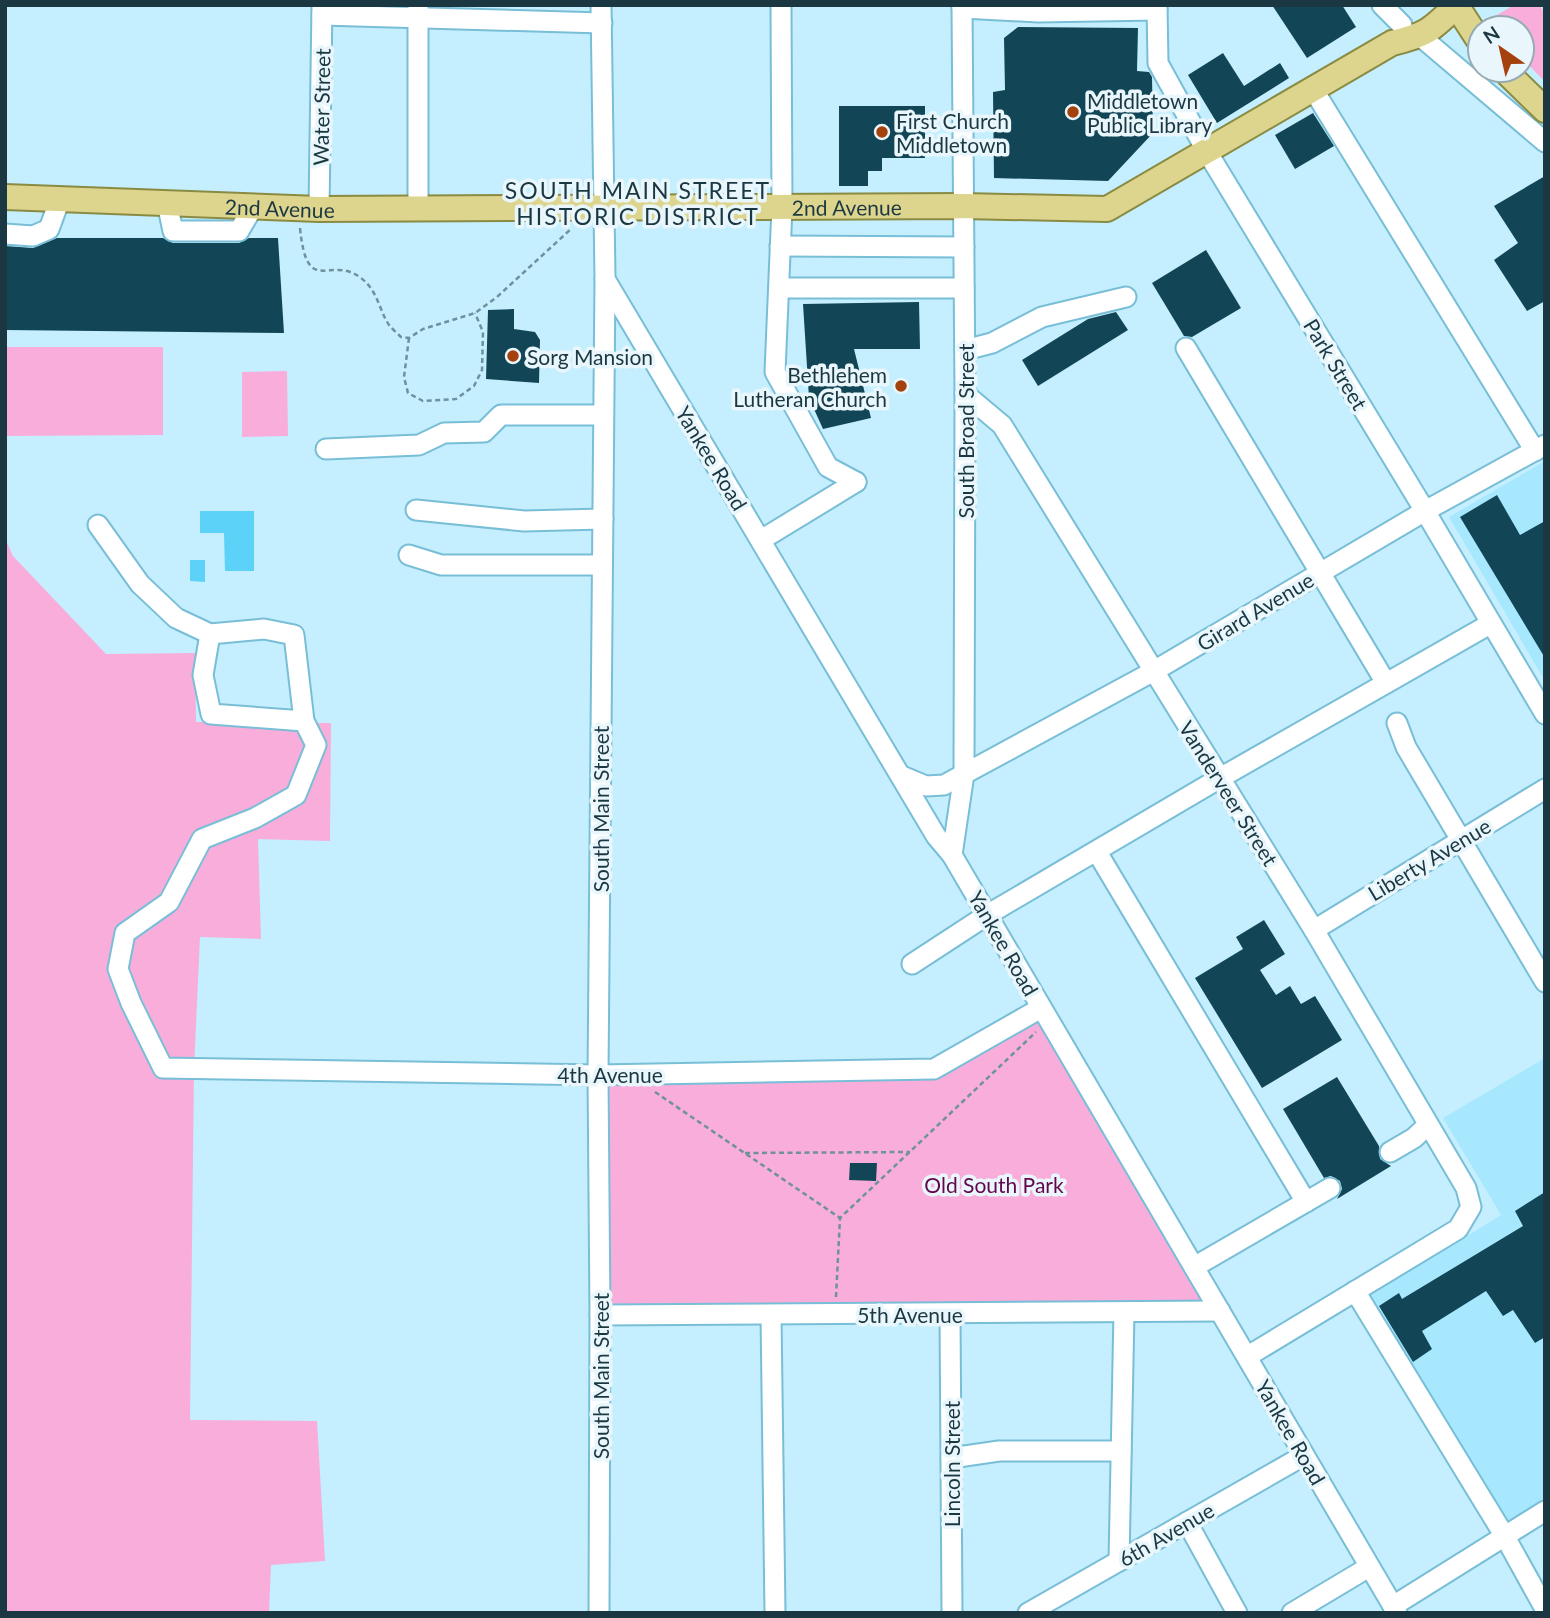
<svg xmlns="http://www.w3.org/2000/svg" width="1550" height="1618" font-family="Lato,sans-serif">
  <rect width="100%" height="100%" fill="#c5effe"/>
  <g fill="#a8e8ff">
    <polygon points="1545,461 1545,681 1449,517"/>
    <polygon points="1545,1058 1545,1500 1505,1524 1365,1299 1501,1215 1443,1118"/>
  </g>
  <g fill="#f9addb">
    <polygon points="1514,5 1539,5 1545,14 1545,82 1522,58 1522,28 1494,28 1487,21"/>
    <polygon points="5,347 163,347 163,435 5,436"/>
    <polygon points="287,371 288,436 242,437 242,372"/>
    <polygon points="5,538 13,556 106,654 195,653 196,722 331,723 330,841 258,839 261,939 200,937 194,1069 190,1420 317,1421 325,1561 271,1565 269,1613 5,1613"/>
    <polygon points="1041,1008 1220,1311 600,1315 598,1075 934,1069"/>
  </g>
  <g fill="#5cd2f9">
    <polygon points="200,511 254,511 254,571 225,571 224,533 200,533"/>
    <polygon points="190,560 205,560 205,582 190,581"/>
  </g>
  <g fill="#124656">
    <polygon points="1272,5 1342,5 1356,27 1307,58"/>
    <polygon points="1018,27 1138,28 1137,71 1149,72 1152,77 1153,133 1108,181 994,178 993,92 1005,90 1004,38"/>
    <polygon points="1223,53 1244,86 1280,63 1289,78 1217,123 1188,75"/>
    <polygon points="839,106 925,106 925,158 882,158 882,171 868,171 868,186 839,186"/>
    <polygon points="1313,113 1334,146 1295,169 1275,135"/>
    <polygon points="1545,176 1545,301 1527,311 1494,260 1518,243 1494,206"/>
    <polygon points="57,238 163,238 173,243 239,243 249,238 278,238 284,333 5,330 5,246 33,248"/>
    <polygon points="1206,250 1241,308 1192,337 1184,336 1152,283"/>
    <polygon points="919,302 920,349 854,349 871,418 823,429 809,398 803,304"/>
    <polygon points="514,309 514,329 535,332 540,340 539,383 486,379 488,310"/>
    <polygon points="1116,312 1128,330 1038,386 1022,360 1088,319"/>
    <polygon points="1497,495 1520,535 1545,521 1545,658 1460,517"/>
    <polygon points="1264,920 1285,954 1260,970 1276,995 1290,986 1301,1004 1315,996 1342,1040 1262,1088 1195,978 1243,949 1236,937"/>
    <polygon points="1337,1077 1379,1146 1380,1159 1391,1166 1337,1199 1342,1189 1340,1181 1331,1176 1324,1178 1283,1109"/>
    <polygon points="850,1163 877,1163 876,1181 849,1180"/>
    <polygon points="1545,1192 1545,1337 1535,1343 1513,1310 1503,1316 1486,1291 1422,1331 1432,1349 1413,1362 1379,1306 1399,1293 1402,1299 1523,1226 1515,1211"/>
  </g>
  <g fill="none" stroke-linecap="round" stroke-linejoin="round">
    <g stroke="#78bed7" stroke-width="23">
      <g id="minor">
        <polyline points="781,5 782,207 775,372 828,467 856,482"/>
        <polyline points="1157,5 1158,63 1206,150 1425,511 1545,714"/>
        <polyline points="1382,5 1402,25"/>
        <polyline points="962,8 1038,12 1157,10"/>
        <polyline points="322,15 602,23"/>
        <polyline points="1420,36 1545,142"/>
        <polyline points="1313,89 1535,451"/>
        <polyline points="167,203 173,231 239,231 253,207"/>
        <polyline points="319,209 322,5"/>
        <polyline points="418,209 418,5"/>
        <polyline points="5,234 33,236 49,229 60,199"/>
        <polyline points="780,246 964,247"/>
        <polyline points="605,279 936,836 952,855 1397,1613"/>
        <polyline points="779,288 964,288"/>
        <polyline points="1186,348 1386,683"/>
        <polyline points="965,350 992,343 1042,317 1126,297"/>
        <polyline points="965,394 1002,425 1314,930 1466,1188 1471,1207 1458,1229 1248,1356"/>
        <polyline points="326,449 419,445 444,433 484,432 501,415 603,415"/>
        <polyline points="416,510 524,521 603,519"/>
        <polyline points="98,525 140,584 176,618 210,634"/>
        <polyline points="761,540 856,482"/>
        <polyline points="409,555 441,565 602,565"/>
        <polyline points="304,721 211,714 203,675 210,634 264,629 294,635 304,721 316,745 296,795 255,818 202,839 169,902 125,933 118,969 131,1003 163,1068 598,1075 934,1069 1041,1008"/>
        <polyline points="1397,723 1406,747 1545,982"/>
        <polyline points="902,776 926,786 944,785 1154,671 1425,511 1545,445"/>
        <polyline points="1097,852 1306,1202"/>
        <polyline points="952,855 964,774 965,394 962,5"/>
        <polyline points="1314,930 1545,789"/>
        <polyline points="912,964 987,915 1220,778 1490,624"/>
        <polyline points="1390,1152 1414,1138 1428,1125"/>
        <polyline points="1194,1267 1330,1188"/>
        <polyline points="1355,1291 1504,1535 1545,1609"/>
        <polyline points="950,1314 952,1613"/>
        <polyline points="600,1315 1220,1311"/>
        <polyline points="771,1315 775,1613"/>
        <polyline points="951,1458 999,1451 1121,1451"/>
        <polyline points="1187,1522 1237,1613"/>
        <polyline points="1119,1561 1124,1312"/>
        <polyline points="1393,1606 1545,1511"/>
        <polyline points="599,1613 600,1315 598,1075 605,278 601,5"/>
        <polyline points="1028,1613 1303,1456"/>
        <polyline points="1292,1613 1369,1567"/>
      </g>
    </g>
    <g stroke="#8a8b42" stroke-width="28">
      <g id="major">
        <polyline points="1456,5 1480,42"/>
        <polyline points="1504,70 1545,110"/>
        <path id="s1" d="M5 197 319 209 963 206 1107 209 1392 43C1427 35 1431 30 1457 5"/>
      </g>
    </g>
    <g stroke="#6e919d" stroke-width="2.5" stroke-dasharray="5 3.5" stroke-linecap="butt">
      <path d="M300 228C307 299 330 254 361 278 378 291 379 310 389 325 392 329 397 333 401 337L409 338 423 329 475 313 497 297 572 228"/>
      <polyline points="409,338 404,377 408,393 423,401 456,399 474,386 482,370 483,332 475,313"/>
      <polyline points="655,1092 840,1218"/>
      <polyline points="745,1153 910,1152"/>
      <polyline points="836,1297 840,1218 1036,1032"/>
    </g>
    <use href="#minor" stroke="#fff" stroke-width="19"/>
    <use href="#major" stroke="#ddd48e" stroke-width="24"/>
  </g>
  <g fill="#a5410d" stroke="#e9f7fc" stroke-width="2.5">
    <circle cx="1073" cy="112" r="7"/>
    <circle cx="882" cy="132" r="7"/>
    <circle cx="513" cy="356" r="7"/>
    <circle cx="901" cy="386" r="7"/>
  </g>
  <g text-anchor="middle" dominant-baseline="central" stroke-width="7" stroke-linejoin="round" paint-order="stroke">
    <g font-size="21" fill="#1b3842" stroke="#e9f7fc" text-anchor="start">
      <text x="1087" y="100">Middletown<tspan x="1087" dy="24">Public Library</tspan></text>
      <text x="896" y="120">First Church<tspan x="896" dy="24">Middletown</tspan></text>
      <text x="527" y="356">Sorg Mansion</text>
      <text x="887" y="374" text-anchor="end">Bethlehem<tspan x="887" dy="24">Lutheran Church</tspan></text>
    </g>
    <g font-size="21" fill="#1b3842" stroke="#e9f7fc">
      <text transform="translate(321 107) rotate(-89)">Water Street</text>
      <text stroke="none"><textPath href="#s1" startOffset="275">2nd Avenue</textPath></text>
      <text stroke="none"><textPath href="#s1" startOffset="842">2nd Avenue</textPath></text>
      <text transform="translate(1336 364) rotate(59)">Park Street</text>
      <text transform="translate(965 431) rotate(-90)">South Broad Street</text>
      <text transform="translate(712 458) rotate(59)">Yankee Road</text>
      <text transform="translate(1255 611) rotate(-31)">Girard Avenue</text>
      <text transform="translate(1229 793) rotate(58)">Vanderveer Street</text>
      <text transform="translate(600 809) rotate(-90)">South Main Street</text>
      <text transform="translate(1429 859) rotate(-31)">Liberty Avenue</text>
      <text transform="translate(1004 943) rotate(60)">Yankee Road</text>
      <text x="610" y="1074">4th Avenue</text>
      <text x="910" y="1314">5th Avenue</text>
      <text transform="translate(600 1376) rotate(-90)">South Main Street</text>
      <text transform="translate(1291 1432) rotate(60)">Yankee Road</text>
      <text transform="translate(951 1464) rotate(-90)">Lincoln Street</text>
      <text transform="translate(1166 1534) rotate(-30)">6th Avenue</text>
    </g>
    <g font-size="21" fill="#65054c" stroke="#e9f7fc">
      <text x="994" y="1184">Old South Park</text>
    </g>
    <g font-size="23" letter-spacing="2" fill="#1b3842" stroke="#e9f7fc">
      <text x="638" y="190">SOUTH MAIN STREET<tspan x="638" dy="26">HISTORIC DISTRICT</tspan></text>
    </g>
  </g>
  <rect width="1550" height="1618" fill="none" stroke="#1b3842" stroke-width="14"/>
  <g transform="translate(1501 49) rotate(326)"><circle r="33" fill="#e9f7fc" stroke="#97abb2" stroke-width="2"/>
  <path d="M0-5L12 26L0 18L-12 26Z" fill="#a5410d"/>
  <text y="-10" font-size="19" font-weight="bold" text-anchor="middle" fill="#1b3842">N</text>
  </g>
</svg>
